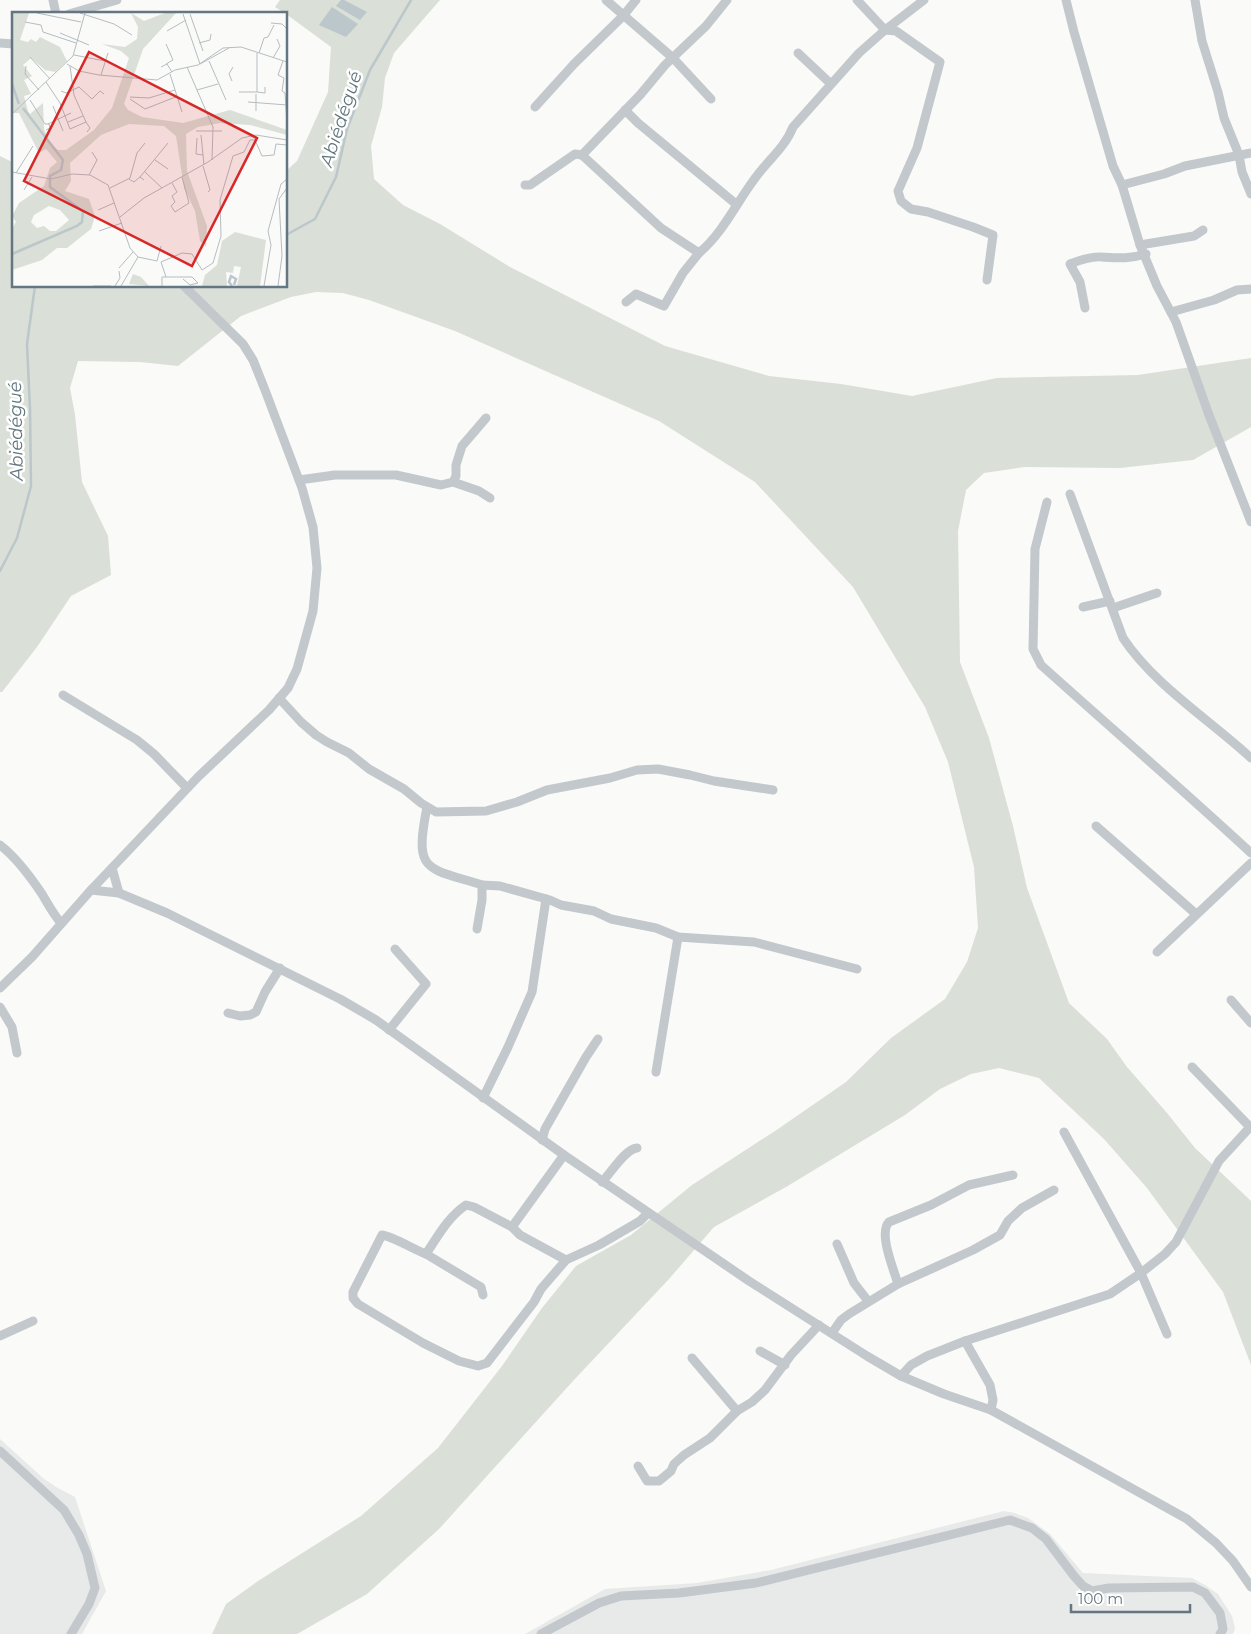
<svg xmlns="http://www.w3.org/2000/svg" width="1251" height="1634" font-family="Montserrat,sans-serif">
  <rect width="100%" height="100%" fill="#fafaf8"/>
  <g fill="#e8e9e9">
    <polygon points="0,1439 43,1478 56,1487 75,1497 106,1591 82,1634 0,1634"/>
    <polygon points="1004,1511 1015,1513 1028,1518 1050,1534 1083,1573 1192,1578 1205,1585 1218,1594 1232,1616 1235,1628 1234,1632 1232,1634 525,1634 605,1589 697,1583 771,1570"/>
  </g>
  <polygon fill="#dadfd7" points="280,0 440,0 394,53 385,78 382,107 371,146 374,179 403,205 440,224 510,267 665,346 769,376 841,384 912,396 997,378 1138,375 1251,358 1251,427 1193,460 1120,468 1024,467 984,473 966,490 958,531 960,662 989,738 1013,826 1027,888 1069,1003 1107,1039 1127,1067 1167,1113 1195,1148 1251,1201 1251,1365 1223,1292 1147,1188 1104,1139 1039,1078 999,1068 971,1074 940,1089 905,1115 786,1187 714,1227 669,1279 573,1381 439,1529 367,1594 297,1634 212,1634 226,1604 258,1581 361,1516 438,1448 502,1366 542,1308 576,1266 631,1235 692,1185 778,1129 846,1082 891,1038 945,999 967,962 978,928 974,867 948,762 925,707 853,587 755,482 659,421 455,331 369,300 343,293 316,292 291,297 241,316 178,366 140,362 78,361 70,388 75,415 82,482 108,536 111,575 71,596 37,647 2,692 0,692 0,156 14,163 14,286 286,286 286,171 297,161 328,92 331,47 286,14 275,7"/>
  <g fill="#bbc7cb">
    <polygon points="341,0 344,0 367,12 360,20 336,6"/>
    <polygon points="332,7 358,24 346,37 319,25"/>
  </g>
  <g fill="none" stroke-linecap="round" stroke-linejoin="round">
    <g stroke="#bbc7cb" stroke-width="2.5">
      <polyline points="286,235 315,219 336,177 347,129 370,70 411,0"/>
      <polyline points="0,571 17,538 31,486 30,409 27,344 35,286"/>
    </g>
    <g stroke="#c3c8cc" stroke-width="9">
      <polyline points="53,0 56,14"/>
      <polyline points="606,0 673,58 711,99"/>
      <polyline points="857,0 885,30 896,31 940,62 917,148 898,191 901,201 911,209 928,212 973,227 993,235 987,280"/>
      <polyline points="1066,0 1074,32 1113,166 1122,185 1140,245 1157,286 1176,322 1209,415 1251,522"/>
      <polyline points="1195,0 1202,41 1218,92 1224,118 1239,155 1242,172 1251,194"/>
      <polyline points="69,14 117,0"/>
      <polyline points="0,43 14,44"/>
      <polyline points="798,53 831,84"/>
      <polyline points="535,107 574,64 623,16 636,0"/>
      <polyline points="625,110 638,123 736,204"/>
      <polyline points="525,185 530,185 575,154 582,155"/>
      <polyline points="1122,185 1164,174 1185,166 1251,153"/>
      <polyline points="1140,245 1194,236 1203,230"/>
      <path d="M699 253C725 231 738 199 759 173 771 158 786 145 793 127L859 53 885 30 924 0"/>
      <polyline points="626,302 636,294 664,306 683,273 699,253 661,228 582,155 640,95 665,65 706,26 727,0"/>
      <path d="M1085 308 1080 282 1070 264C1080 260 1091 256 1102 257 1119 258 1129 259 1146 254"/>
      <polyline points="1171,312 1214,300 1237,290 1251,289"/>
      <polyline points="299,480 335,475 396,475 441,485 453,482 456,476 456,465 462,446 486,418"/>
      <polyline points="453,482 479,491 490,498"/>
      <path d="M1070 494 1123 638C1154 685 1210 720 1251 758"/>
      <path d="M1047 502 1035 549 1033 649 1041 665C1111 728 1182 789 1251 853"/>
      <polyline points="1083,607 1110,601"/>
      <polyline points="1113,608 1157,593"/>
      <polyline points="63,695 137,740 154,754 187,788"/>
      <polyline points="279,698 301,722 316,735 327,742 349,753 369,769 404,789 421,803 436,812 486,811 517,802 547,790 610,778 637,770 658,769 690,775 714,781 773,790"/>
      <path d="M427 807C414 873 425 867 482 885V900L477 929"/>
      <polyline points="1096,826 1196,914"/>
      <path d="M0 845C17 858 30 876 42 894 48 904 53 914 61 923"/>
      <polyline points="112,868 119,893"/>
      <polyline points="482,885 500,886 550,900 561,905 594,911 611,919 656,928 678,937 754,942 857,969"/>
      <polyline points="91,890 119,893 167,913 340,999 376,1020 564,1155 749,1281 867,1356 901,1376 944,1394 991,1410 1187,1519 1216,1543 1233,1561 1251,1587"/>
      <polyline points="1157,952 1251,863"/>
      <polyline points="0,988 32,957 91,890 198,777 269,710 288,688 297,669 313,611 317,568 313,527 302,488 265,390 253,360 243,344 184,286"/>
      <polyline points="1231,1000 1251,1023"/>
      <polyline points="0,1007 12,1027 17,1053"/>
      <polyline points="228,1013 240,1016 250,1015 256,1012 265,992 280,968"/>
      <polyline points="389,1030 426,984 395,949"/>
      <polyline points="1192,1067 1250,1127"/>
      <polyline points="656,1072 678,937"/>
      <polyline points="483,1098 508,1047 532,992 546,899"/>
      <polyline points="1064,1132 1141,1273 1167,1334"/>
      <polyline points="542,1140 545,1129 586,1057 598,1039"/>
      <path d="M564 1155 512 1227 474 1207 466 1205C448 1217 438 1236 426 1254 413 1249 394 1237 382 1235L353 1292V1298L358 1304 423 1343 459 1361 478 1366 487 1363 534 1302 541 1289 566 1260 599 1245 640 1221 648 1213"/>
      <path d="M602 1182C611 1173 625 1149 637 1148"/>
      <polyline points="512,1227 520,1235 566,1260"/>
      <polyline points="837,1244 854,1283 868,1301"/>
      <polyline points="426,1254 481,1287 483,1295"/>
      <path d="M898 1284C894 1270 878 1233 889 1222L931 1205 969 1185 1013 1175"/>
      <polyline points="832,1333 841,1320 849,1314 898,1284 973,1250 1000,1235 1008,1221 1022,1208 1054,1190"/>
      <polyline points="0,1336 33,1321"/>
      <polyline points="965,1341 990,1385 993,1400 991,1410"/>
      <polyline points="760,1351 785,1365"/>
      <polyline points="692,1358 737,1411"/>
      <polyline points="901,1376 911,1365 927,1356 965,1341 1110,1294 1141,1273 1165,1254 1176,1242 1219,1161 1251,1126"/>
      <polyline points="0,1451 64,1510 79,1535 87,1554 95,1588 89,1604 71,1634"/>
      <polyline points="638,1466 647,1481 659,1481 671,1471 674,1464 684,1455 710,1438 737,1411 752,1402 765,1390 791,1355 819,1325"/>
      <polyline points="541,1634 599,1603 621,1596 679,1593 756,1583 1010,1520 1032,1528 1046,1539 1074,1576 1083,1586 1092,1591 1109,1588 1193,1587 1205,1593 1220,1613 1223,1629 1220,1634"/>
    </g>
  </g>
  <g text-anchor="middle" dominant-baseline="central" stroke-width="5" stroke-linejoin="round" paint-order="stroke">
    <g font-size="18" font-style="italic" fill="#60757c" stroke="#fff">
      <text transform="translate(341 119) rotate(-72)">Abiédégué</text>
      <text transform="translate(16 431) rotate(-91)">Abiédégué</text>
    </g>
  </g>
  <g transform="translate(12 12)">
    <rect width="275" height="275" fill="#fafaf8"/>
    <path d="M0 1H17L8 28 16 30 19 27 24 30 28 25 48 35 55 49 43 60 33 58 19 46 11 53 20 64 12 68 19 82 12 84 16 99 18 102 31 91 32 117 38 131 46 138H54L82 118 100 96 117 46 109 39 90 32 113 35 125 27 126 15 119 1 132 9 153 1H164L131 37 112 92 116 98 130 105 171 111 218 98 275 118V123L238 113 208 111 186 115 174 122 175 159 195 214 194 235 188 229 183 199 172 176 164 124 152 114 117 112 89 123 58 151 59 169 53 179 77 187 83 204 79 217 55 236H45L30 248 0 258V216L4 210 0 204 7 191 32 174 38 156 45 150 34 137 27 141 7 101H0ZM37 194 48 198 57 208 44 219H38L32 214 25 216 19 210 22 203ZM223 220 254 228 248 274H225L229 255 222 254 221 261 214 260 215 274H190L193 263 205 253 210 229ZM121 262 129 265 137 274 117 272Z" fill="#dadfd7" fill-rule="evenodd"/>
    <path fill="none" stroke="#bbc7cb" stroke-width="2.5" d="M0 72 7 92M0 242 65 214 70 210 71 199 38 175V164L49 158 51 148 11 96M220 274 217 270 219 264 224 267 222 273"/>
    <path fill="none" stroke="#b5bdc2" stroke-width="1" d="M25 1 69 10M68 1 102 12 120 23M171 2 188 52M178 2 191 39M13 10 29 13 31 20 64 31M259 11 270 12 275 17M155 19 174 8M48 21 77 33M187 31 198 28 199 22M154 32 161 48 154 52M245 41V80L253 81V75M247 41 252 26 256 25 262 13M62 43 98 50M18 45 38 67M261 46 268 34 265 27M197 49 214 88M271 49 266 63 272 66 270 79 273 81 275 110M55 52 67 59 87 63 145 68 163 58 186 53 211 36 229 35 275 50M188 52 217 36M14 54 13 62 27 78M58 54 62 83 74 110M149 55 155 52 160 60M175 55 201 115 200 148M158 62 170 100M89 63 96 41M220 69 217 62 221 55M34 70 48 91 58 117 74 110 78 116 75 120M185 78 206 72M49 79 54 81 67 75 80 87 88 79 92 82M227 80H245M118 85 137 86 163 78M118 87 133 97 166 84M18 88 33 112H37L38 116 34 118M236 90 275 93M41 94 51 119M244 99V82M0 102 61 44 73 1M56 110 71 104M36 112 59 101M184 119H210M189 123 192 153M185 126 184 142 191 143M143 148 156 157M191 154 198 178 196 180M0 160 39 167 60 162 78 163 96 173 118 236 126 245 109 274M133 160 150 176M4 161 21 134M77 163 85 148 80 140M128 165 156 131M117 167 122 170 128 165 132 168M160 171 165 180 160 184 163 190 159 194 163 200 177 191 170 165M98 176 118 166 125 141 133 131M12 178 20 165M86 198 102 191M108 205 132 186 196 150 230 126 244 123 275 128M87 219 110 211M126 245 145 249 149 234M107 256 121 240M154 265 149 250 170 241 180 242 190 258 201 251 209 224 208 188 221 144 232 140 238 128H243L250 144 262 143 264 132 275 133M81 274H99M103 274 108 266 107 259M150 274V265H180L186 271 178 273 171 267M252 274 259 233 256 219 269 172 275 167M266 274 270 244 267 187 275 176"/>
    <path fill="#d62828" fill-opacity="0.15" stroke="#d62828" stroke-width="2.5" d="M77 40 245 126 180 254 12 169Z"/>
    <rect width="275" height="275" fill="none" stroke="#657683" stroke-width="2.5"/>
  </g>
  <path d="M1071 1604v8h119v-8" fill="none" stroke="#657683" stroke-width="2.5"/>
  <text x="1078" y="1604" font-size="15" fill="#657683" stroke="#ffffff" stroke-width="4" paint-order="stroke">100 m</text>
</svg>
